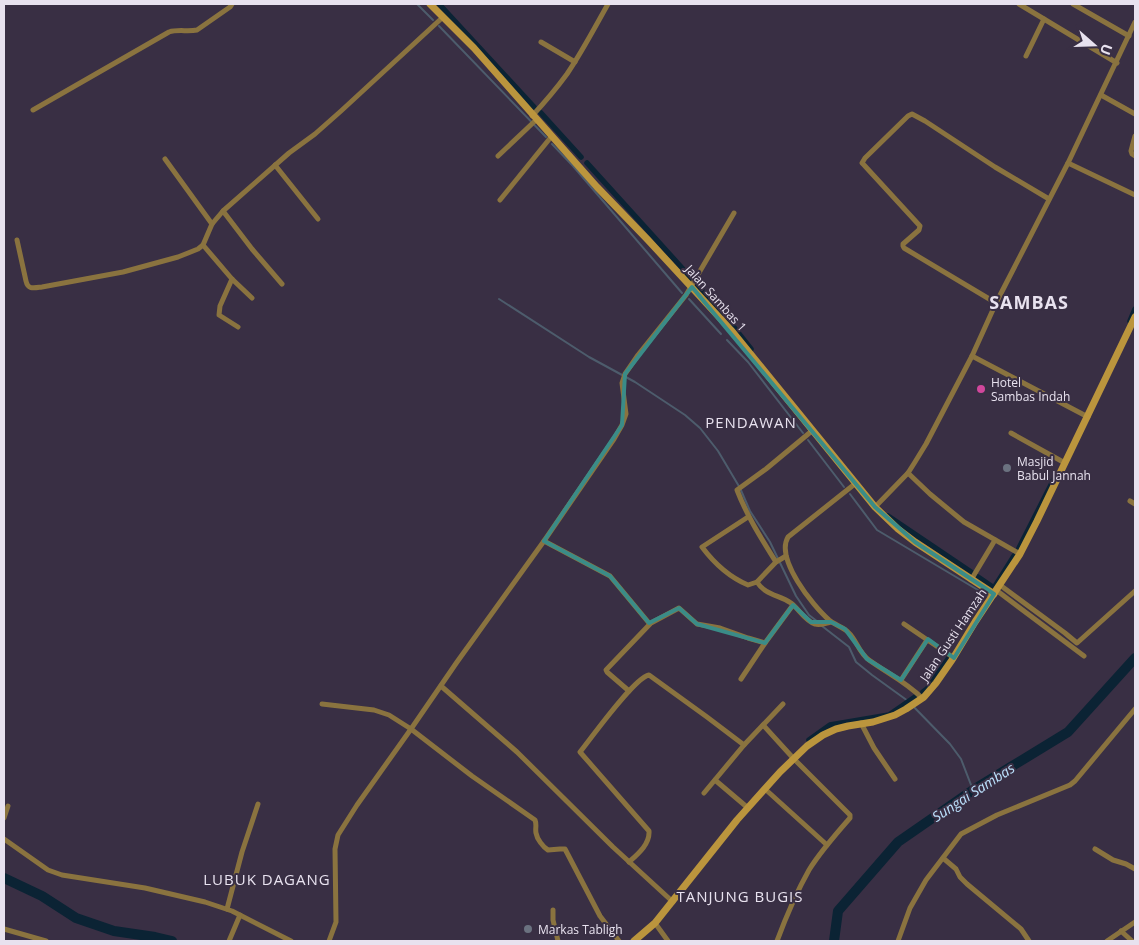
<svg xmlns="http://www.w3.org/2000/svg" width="1139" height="945" font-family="'Open Sans',sans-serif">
  <rect width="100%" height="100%" fill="#392f44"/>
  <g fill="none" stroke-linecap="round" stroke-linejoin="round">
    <g stroke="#4d5c6c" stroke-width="2">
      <polyline points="417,4 433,20"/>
      <polyline points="439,26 546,137"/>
      <polyline points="552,144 573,166 682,293"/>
      <polyline points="499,299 589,357 635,382 685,415 700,428 718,451 740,488 750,511 770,542 796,596 809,615 818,622"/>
      <polyline points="689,299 721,334"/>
      <polyline points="727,340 748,362 803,433"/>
      <polyline points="808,440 844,487"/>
      <polyline points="850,494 877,530 988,596"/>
      <polyline points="822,626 849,647 856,662 872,675 908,701 950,744 961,759 973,790"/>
    </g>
    <g stroke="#0b2334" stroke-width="5.5">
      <polyline points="439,4 534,107"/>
      <polyline points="541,113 581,157"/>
      <polyline points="587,163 691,278"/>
      <polyline points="697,285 722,313"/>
      <polyline points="728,320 751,349"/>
      <polyline points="1130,321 1135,309"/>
      <polyline points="888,516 971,572"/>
      <polyline points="1019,548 1054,479"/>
      <polyline points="978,577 994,588 1014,556"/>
      <polyline points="923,692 927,689 948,659"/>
      <polyline points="809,740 830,725 889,715 915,697"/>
    </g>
    <g stroke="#0b2334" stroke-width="10">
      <polyline points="4,878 42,896 76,918 114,931 155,937 172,941"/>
      <polyline points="834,941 838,911 898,842 973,790 1068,732 1135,658"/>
    </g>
    <g stroke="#8a733f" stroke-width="5">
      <polyline points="1019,4 1117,63"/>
      <polyline points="1073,4 1129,36"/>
      <polyline points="541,42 575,62"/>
      <polyline points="1026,56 1044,19"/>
      <polyline points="1101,95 1135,114"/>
      <path d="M33 110 169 32C178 29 188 32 197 30L230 7 232 4"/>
      <path d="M532 116C545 102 556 89 567 74 582 52 595 27 608 4"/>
      <polyline points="1135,136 1131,151 1132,154 1135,156"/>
      <polyline points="498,156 536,120"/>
      <polyline points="165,159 212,224"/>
      <polyline points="1068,163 1135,195"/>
      <polyline points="275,165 318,219"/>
      <polyline points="500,200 551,137"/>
      <polyline points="223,211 252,249 282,284"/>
      <path d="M17 240 26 281C28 290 34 288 42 287L123 272 178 257 198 249 203 245 212 224 223 211 289 153 315 134 341 111 443 17"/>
      <polyline points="203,245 232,279 252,298"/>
      <polyline points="232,279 220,306 219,315 238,327"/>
      <polyline points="996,303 904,248 903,246 903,244 919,230 920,226 864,165 862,163 865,158 908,116 912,114 925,121 995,167 1049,199"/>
      <polyline points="972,356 1088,417"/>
      <polyline points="1011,433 1065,463"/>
      <polyline points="908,473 930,494 964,522 1020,554"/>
      <path d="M856 483 788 537C775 559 813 606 829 620 835 625 843 627 848 632 857 640 858 652 869 660 887 673 906 682 922 698"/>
      <polyline points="1130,501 1135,504"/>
      <polyline points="875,507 908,473 915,462 926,444 972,356 996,303 1068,163 1135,22"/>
      <path d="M748 517 702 547C714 563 729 577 748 585L757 582"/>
      <polyline points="544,541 610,576 649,623 651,623 679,608 697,624 720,628 748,638 765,643 793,605"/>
      <path d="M786 556 776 562 757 582C765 595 779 595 791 603 799 609 805 621 815 624 820 626 826 623 831 622"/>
      <path d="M776 562C761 538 747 516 737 490L766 469 813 430"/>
      <polyline points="971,580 995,540"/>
      <polyline points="1000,585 1065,633 1077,643 1135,591"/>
      <polyline points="996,590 1084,656"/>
      <polyline points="904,624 954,658"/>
      <polyline points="741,679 765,643"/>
      <polyline points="901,680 927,640"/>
      <polyline points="441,686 517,752 613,847 673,902"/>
      <polyline points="629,691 607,672 606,670 650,624"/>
      <path d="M322 704 374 710 389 715 411 729 472 776 535 820C537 825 535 828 536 833 537 839 543 847 548 850L560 849H565L600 916 619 941"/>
      <polyline points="861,723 874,748 895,779"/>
      <path d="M763 725 794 759 850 815V818C835 835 820 852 809 870 796 893 786 917 777 941"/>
      <polyline points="715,780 748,808"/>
      <polyline points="765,789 827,845"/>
      <polyline points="704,793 744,745 783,704"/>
      <polyline points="4,818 8,806"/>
      <polyline points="4,839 48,870 62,875 145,888 205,902 232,911 291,941"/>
      <polyline points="1095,849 1113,860 1126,864 1135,869"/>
      <polyline points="943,858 956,869 960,877 967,884 1021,929 1029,941"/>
      <path d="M629 862C638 854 650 844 649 831L580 752C592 737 634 678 649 675L707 717 744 745"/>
      <polyline points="227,909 242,852 258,804"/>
      <polyline points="553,910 553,920 558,941"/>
      <polyline points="655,923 668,941"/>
      <polyline points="4,929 46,941"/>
      <polyline points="1121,931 1132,941"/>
      <polyline points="229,941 240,915"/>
      <polyline points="329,941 336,922 335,849 338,835 357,805 411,729 457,662 544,541 614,439 622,425 626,414 622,383 625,374 638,355 686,295 734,213"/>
      <polyline points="898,941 910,908 926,880 961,834 997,815 1070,785 1075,781 1135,709"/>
      <polyline points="1107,941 1135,922"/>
    </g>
    <g stroke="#bb953d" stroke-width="7">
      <polyline points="430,4 474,48 597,187 648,240 731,330 875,507 898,529 915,542 994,594"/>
      <polyline points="634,941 655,923 737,820 780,772 807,746 823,735 836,729 848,726 873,722 895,715 906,709 924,697 936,683 952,660 975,622 1020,554 1037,521 1135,317"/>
    </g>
  </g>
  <path fill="none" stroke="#3a8c88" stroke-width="4" stroke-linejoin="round" d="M692 287 875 507 915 542 994 594 954 658 928 639 901 680 867 659 845 629 831 622H811L793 605 765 643 697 624 679 608 649 623 610 576 544 541 622 425 625 374Z"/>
  <circle fill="#d1479c" stroke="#392f44" stroke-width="2" cx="981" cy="389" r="5"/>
  <g fill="#6b7280" stroke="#392f44" stroke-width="2">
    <circle cx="1007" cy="468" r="5"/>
    <circle cx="528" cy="929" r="5"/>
  </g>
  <g text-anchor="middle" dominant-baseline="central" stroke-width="4" stroke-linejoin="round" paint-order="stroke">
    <g font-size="12" fill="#e8e2ef" stroke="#392f44">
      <text transform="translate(716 298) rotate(48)">Jalan Sambas 1</text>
      <text transform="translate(953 635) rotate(-56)">Jalan Gusti Hamzah</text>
    </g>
    <g font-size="12" fill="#e8e2ef" stroke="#392f44" text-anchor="start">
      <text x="991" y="382">Hotel<tspan x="991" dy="14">Sambas Indah</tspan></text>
      <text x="1017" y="461">Masjid<tspan x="1017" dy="14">Babul Jannah</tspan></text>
      <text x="538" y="929">Markas Tabligh</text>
    </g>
    <g font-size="14" font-style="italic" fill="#bce2fe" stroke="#392f44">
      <text transform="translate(973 792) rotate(-33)">Sungai Sambas</text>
    </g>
    <g font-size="15" letter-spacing="1" fill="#e8e2ef" stroke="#392f44">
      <text x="751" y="422">PENDAWAN</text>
      <text x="267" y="879">LUBUK DAGANG</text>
      <text x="740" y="896">TANJUNG BUGIS</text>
    </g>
    <g font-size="18" font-weight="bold" letter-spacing="1" fill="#e8e2ef" stroke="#392f44">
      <text x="1029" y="302">SAMBAS</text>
    </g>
  </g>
  <rect width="1139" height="945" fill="none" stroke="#e8e2ef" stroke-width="10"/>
  <g transform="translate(1094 45) rotate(110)" stroke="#392f44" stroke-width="4" paint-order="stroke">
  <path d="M0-4L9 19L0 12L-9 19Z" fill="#e8e2ef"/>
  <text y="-8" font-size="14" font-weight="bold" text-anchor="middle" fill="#e8e2ef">U</text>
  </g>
</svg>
